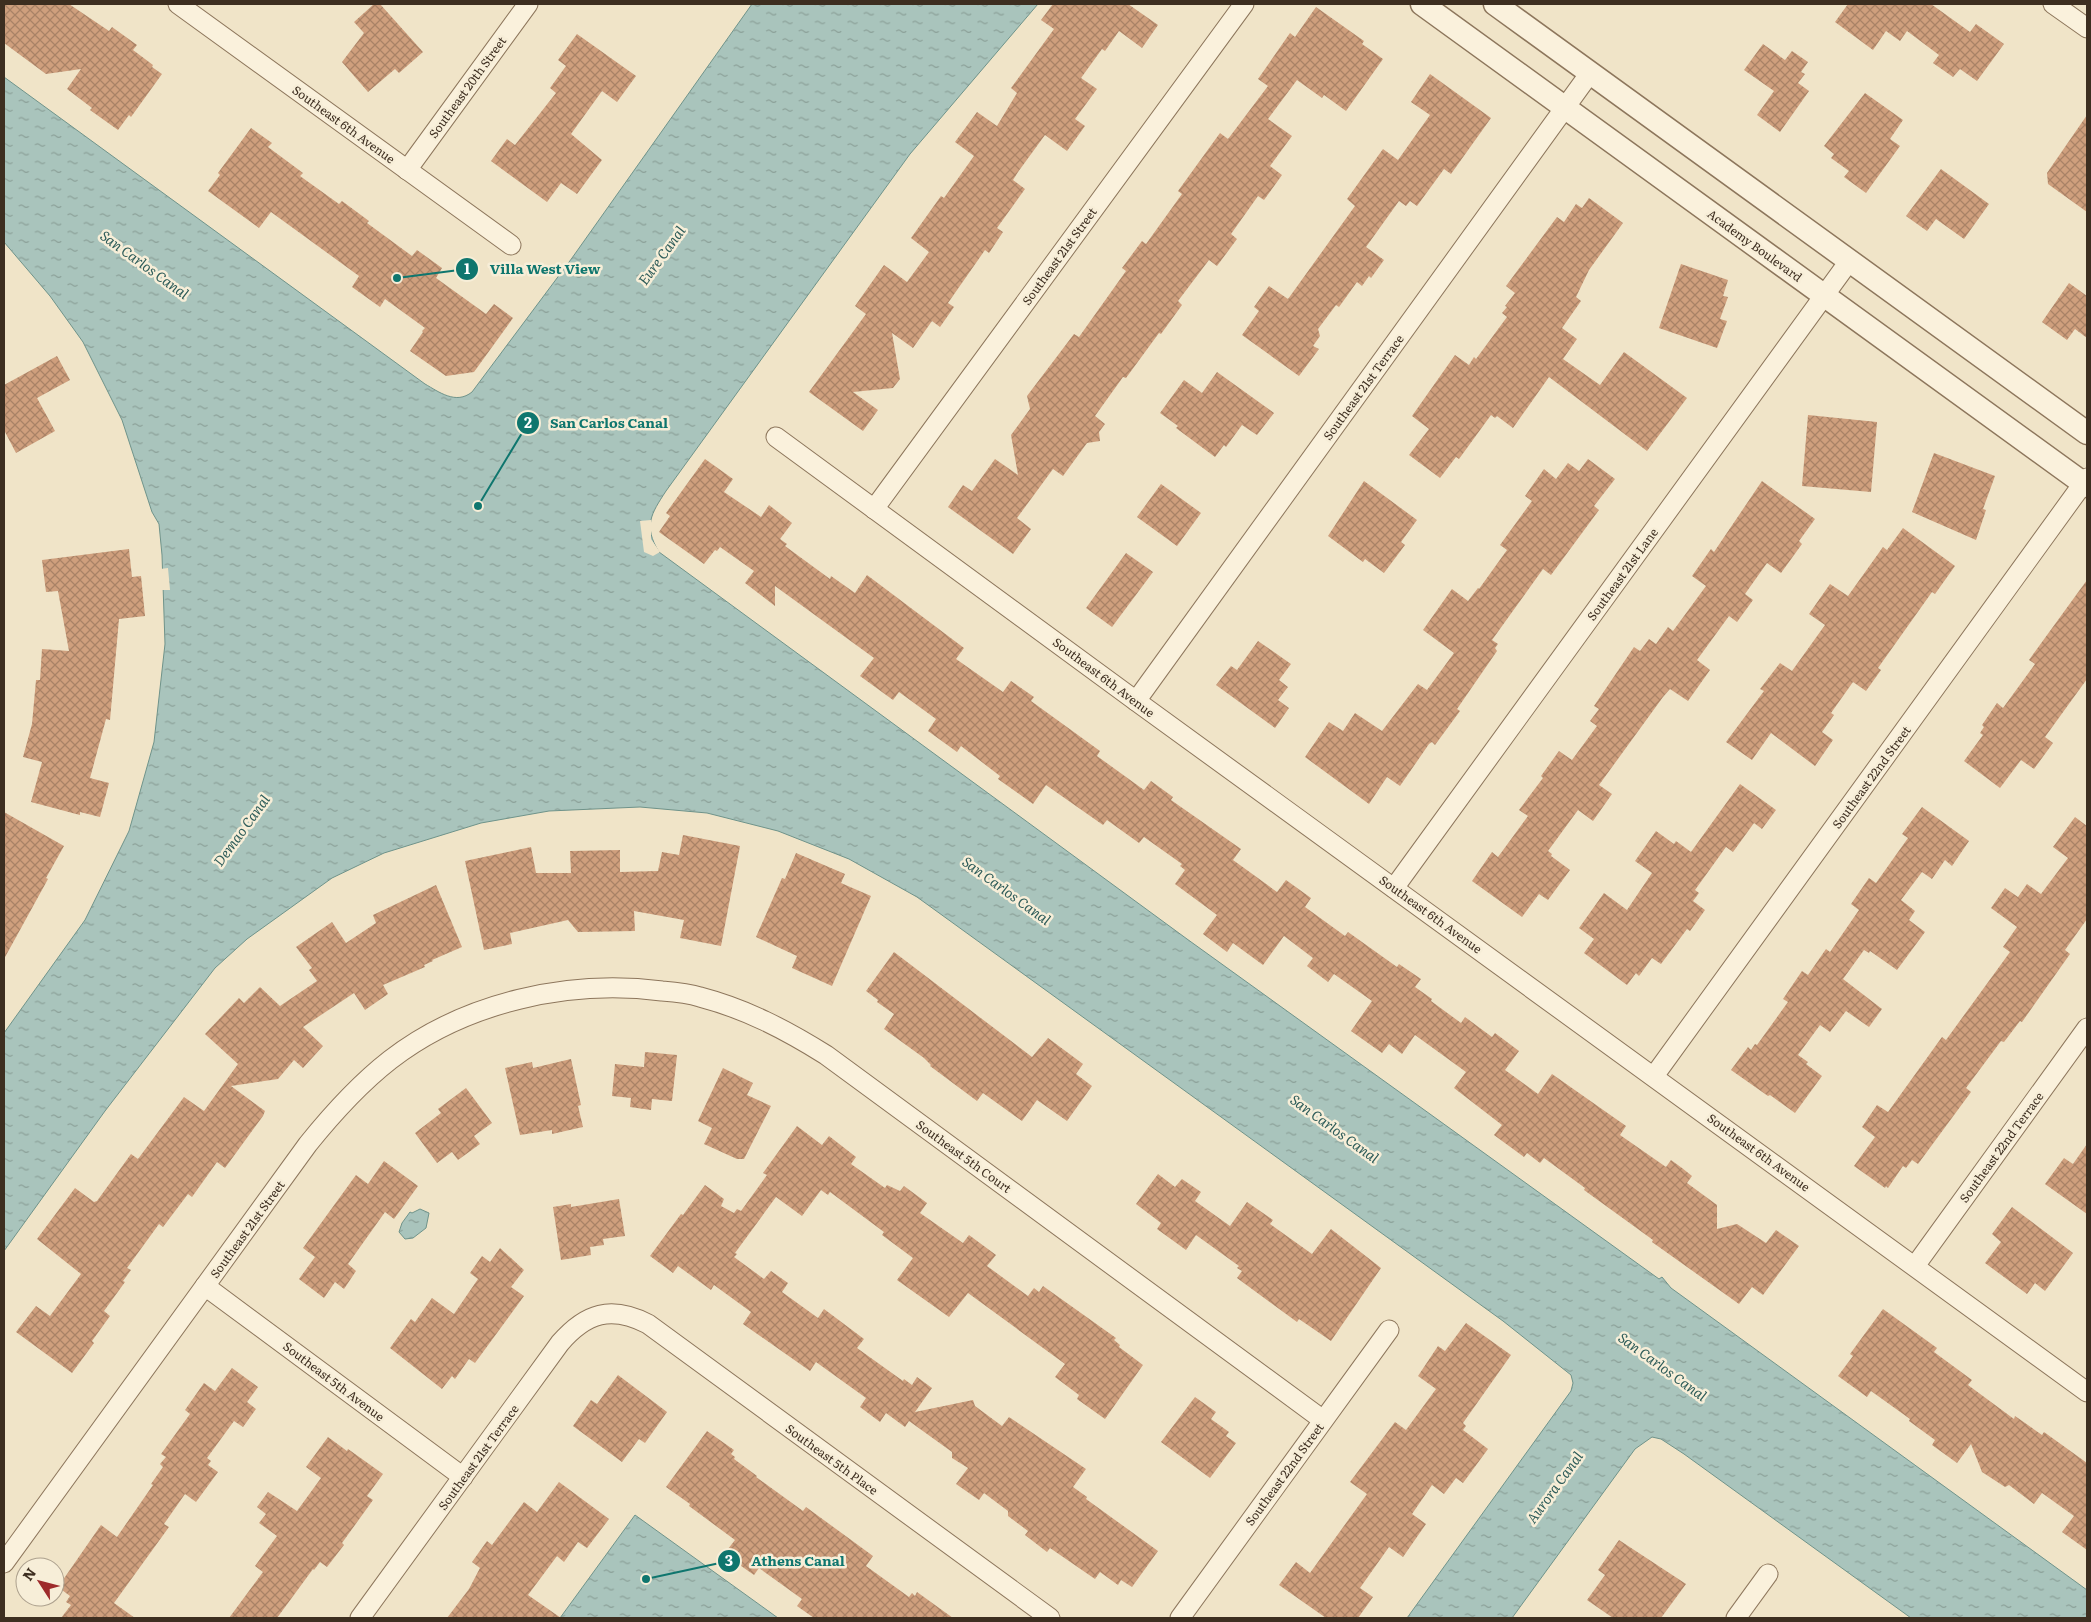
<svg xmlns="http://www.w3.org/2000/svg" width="2091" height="1622" font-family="Literata,serif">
  <defs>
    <pattern id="water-ripples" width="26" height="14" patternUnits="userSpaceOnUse" patternTransform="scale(1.25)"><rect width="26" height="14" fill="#a9c4bc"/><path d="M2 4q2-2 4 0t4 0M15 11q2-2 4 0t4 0" fill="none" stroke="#8ba098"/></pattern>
    <pattern id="building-cross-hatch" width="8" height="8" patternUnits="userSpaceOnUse" patternTransform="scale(1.25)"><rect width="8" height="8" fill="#cf9f7d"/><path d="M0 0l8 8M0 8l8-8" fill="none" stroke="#a98266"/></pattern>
  </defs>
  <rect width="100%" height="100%" fill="#f0e4c8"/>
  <g fill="url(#water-ripples)" stroke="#6f938a">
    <path d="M752 4H1038L910 154 666 491C651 514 643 526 659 552L1187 939 1659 1279 1662 1277 1671 1288 2087 1590V1618H1911L1684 1454 1661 1439 1652 1437 1635 1449 1512 1618H1407L1571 1391 1573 1383 1571 1375 1503 1321 917 897 849 859 778 831 707 813 640 807 549 811 481 823 384 853 332 878 247 939 215 968 105 1111 4 1251V1033L85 920 129 831 154 742 165 644 162 555 159 524 152 512 122 420 83 342 50 296 4 242V77L425 384C439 392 456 405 472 392L572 258Z"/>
    <polygon points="420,1209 429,1213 426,1228 413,1238 405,1239 399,1232 402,1223 410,1212 412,1213"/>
    <polygon points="635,1515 778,1618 560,1618"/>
  </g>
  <g fill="#f0e4c8">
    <polygon points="651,520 651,539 660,552 653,556 644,552 640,521"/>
    <polygon points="168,568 170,590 161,590 160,569"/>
  </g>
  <g fill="url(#building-cross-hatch)">
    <polygon points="4,4 69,4 109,31 112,27 137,45 133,50 153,65 152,67 162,74 131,117 129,115 118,130 90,110 92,108 67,89 81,69 46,74 4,43"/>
    <polygon points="374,4 380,4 423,52 399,73 395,69 368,92 342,62 364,33 354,22"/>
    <polygon points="1053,4 1128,4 1158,25 1142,48 1119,31 1105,51 1102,49 1081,78 1097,89 1075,119 1085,126 1067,151 1045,135 1018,172 1013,180 1025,189 997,228 1003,232 989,253 985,250 948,303 954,307 940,327 932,321 913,348 892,333 900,379 893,388 853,392 878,410 863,431 809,392 866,314 855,306 884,265 907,282 929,252 911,238 941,196 944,198 974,156 955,142 977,112 997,126 1017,93 1011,88 1054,29 1041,20"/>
    <polygon points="1848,4 1931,4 1970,32 1976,24 2004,44 1977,81 1960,69 1953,77 1933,63 1939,55 1907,31 1900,41 1886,31 1873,50 1835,22"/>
    <polygon points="1316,7 1364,41 1362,44 1383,59 1346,111 1324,95 1322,98 1297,80 1268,119 1292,136 1270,166 1282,175 1264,200 1258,196 1231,234 1237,239 1217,266 1209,260 1178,301 1182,305 1161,334 1159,333 1126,378 1123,377 1095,416 1105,424 1099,432 1100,441 1087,443 1063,476 1053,469 1017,518 1031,529 1013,554 948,507 963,485 972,491 995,459 1018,475 1011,435 1030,409 1027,396 1074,334 1079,337 1126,271 1122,268 1142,241 1146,244 1182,194 1178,191 1220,133 1228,139 1268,86 1258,79 1290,33 1295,37"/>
    <polygon points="577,34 636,76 617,102 602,91 571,134 602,160 577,194 561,183 547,202 491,161 507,139 515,145 556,93 550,88 566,66 558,60"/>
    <polygon points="1763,44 1785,60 1792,51 1808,62 1801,72 1805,74 1798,83 1809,91 1780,132 1757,115 1774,91 1744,70"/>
    <polygon points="1430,74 1491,118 1451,174 1444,169 1417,206 1410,201 1406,206 1399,201 1366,247 1384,260 1371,278 1369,276 1362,286 1357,282 1339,307 1336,305 1318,329 1320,336 1313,346 1319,349 1299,376 1242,335 1259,311 1254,307 1269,286 1288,299 1355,206 1347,199 1383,149 1398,160 1430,115 1411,102"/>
    <polygon points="1865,93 1903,120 1890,139 1900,146 1866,193 1844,177 1849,171 1831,158 1834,154 1824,146"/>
    <polygon points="2087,115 2087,212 2048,184 2047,173"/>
    <polygon points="251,128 272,143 268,147 303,173 300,176 339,204 342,201 369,221 367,223 412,256 417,250 442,268 436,278 486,314 494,304 513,318 474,372 446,376 410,351 423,332 422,331 425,328 385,299 380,307 352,287 359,276 271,212 259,228 208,191 220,175 218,173"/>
    <polygon points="1941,169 1989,204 1964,239 1936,219 1927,231 1906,216"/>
    <polygon points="1589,198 1623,223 1589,270 1576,297 1581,301 1562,328 1577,339 1563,359 1600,385 1624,352 1687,398 1647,451 1549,377 1513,428 1497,416 1495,418 1491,415 1459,459 1456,457 1440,478 1409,455 1429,429 1412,416 1455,355 1469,365 1474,357 1476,359 1507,317 1502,313 1507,307 1505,306 1515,293 1506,286 1557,217 1564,222 1576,204 1582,208"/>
    <polygon points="1681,264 1728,280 1723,296 1728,297 1720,319 1727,321 1717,348 1659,328"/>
    <polygon points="2069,283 2087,296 2087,338 2075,329 2067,340 2042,322"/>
    <polygon points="57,356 70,380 37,398 55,431 16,453 4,430 4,385"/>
    <polygon points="1217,372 1274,413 1257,435 1242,425 1226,447 1224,445 1215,457 1176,428 1178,426 1160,413 1184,380 1202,393"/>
    <polygon points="1808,415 1877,422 1871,492 1802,486"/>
    <polygon points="1934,453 1995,476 1983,509 1986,510 1976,540 1912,512"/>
    <polygon points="705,459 733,479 724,492 761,517 769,505 792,523 780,539 787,544 785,546 830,579 831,576 855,593 867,575 964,648 956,659 1003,692 1011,681 1034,697 1031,701 1100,751 1097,756 1144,790 1151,781 1173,797 1171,800 1241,849 1233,860 1277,892 1286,880 1311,898 1305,907 1345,936 1348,932 1397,967 1399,964 1421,979 1415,987 1432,999 1431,1001 1461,1023 1465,1017 1492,1037 1495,1033 1519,1051 1505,1070 1538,1094 1552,1074 1626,1126 1620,1135 1666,1167 1671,1160 1682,1168 1692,1176 1687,1183 1717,1205 1717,1229 1737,1224 1766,1243 1776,1230 1799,1246 1763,1295 1752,1287 1739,1304 1652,1242 1653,1240 1584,1190 1585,1188 1544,1158 1540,1163 1527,1153 1524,1157 1494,1135 1502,1125 1454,1088 1466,1072 1415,1035 1402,1054 1389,1044 1382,1053 1351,1031 1372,1001 1334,974 1328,982 1307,966 1313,958 1284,936 1263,965 1233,943 1227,952 1203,934 1217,915 1175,884 1185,870 1180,866 1182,864 1144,837 1139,843 1107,820 1103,825 1046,785 1033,804 998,779 1000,776 961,746 957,752 928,731 936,719 899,692 893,700 860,676 874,658 775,586 775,606 745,583 754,571 720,547 717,551 715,550 704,564 659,532 670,516 666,513"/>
    <polygon points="1588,459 1615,479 1594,506 1599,510 1551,575 1543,569 1492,640 1498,644 1495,648 1497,651 1457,709 1460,711 1435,745 1432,742 1429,744 1400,786 1387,777 1369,804 1305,757 1329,722 1343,731 1355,713 1382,731 1418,684 1427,690 1454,653 1423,630 1452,589 1468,601 1478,588 1479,589 1507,550 1500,545 1532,501 1525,496 1544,469 1556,479 1568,463 1579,471"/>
    <polygon points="1364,481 1417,520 1401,542 1405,545 1384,573 1365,559 1363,562 1328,536"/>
    <polygon points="1762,481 1815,519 1799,541 1802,544 1781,573 1767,563 1745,594 1753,600 1737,622 1729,616 1697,660 1710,670 1688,701 1670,689 1663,697 1599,785 1612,794 1593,821 1578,810 1548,851 1552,854 1551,856 1570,870 1548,900 1539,894 1522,917 1472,881 1492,852 1498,857 1528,816 1519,810 1543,778 1541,776 1559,751 1572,760 1597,726 1590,721 1599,709 1594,706 1634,647 1640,651 1649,639 1656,644 1668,627 1673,631 1706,586 1692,576 1711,549 1714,552"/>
    <polygon points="1161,484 1201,513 1177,546 1137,517"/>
    <polygon points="1903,528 1955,566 1935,594 1932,592 1878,668 1881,670 1866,691 1853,682 1831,713 1834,715 1822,732 1833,740 1815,766 1771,733 1752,760 1726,742 1764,691 1760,689 1780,663 1792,671 1825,625 1809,614 1830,584 1848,596 1883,547 1887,550"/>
    <polygon points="129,549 132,577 141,576 145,616 119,619 110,720 106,719 90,778 109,783 100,817 80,812 80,815 31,802 42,762 23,757 32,724 36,680 40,680 42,649 69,651 58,591 46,592 42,560"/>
    <polygon points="1126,553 1153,572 1112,627 1086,608"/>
    <polygon points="2087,580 2087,679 2045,737 2053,743 2034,769 2021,760 2000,788 1964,761 1983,735 1980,733 1984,727 1982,725 1997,703 2003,708 2035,664 2029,660"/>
    <polygon points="1258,641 1291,664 1279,680 1288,687 1278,700 1289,708 1275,728 1216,685 1231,666 1237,670"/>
    <polygon points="1740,784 1776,810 1762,829 1754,823 1733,852 1726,847 1695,890 1699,893 1693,901 1705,910 1690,931 1687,929 1661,964 1652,958 1639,976 1636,973 1627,985 1584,953 1594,939 1579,928 1604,893 1627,910 1652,873 1635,861 1656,831 1674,844 1676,841 1691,852"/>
    <polygon points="1922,807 1969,841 1952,866 1945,860 1932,879 1922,872 1901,900 1915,911 1909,920 1925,932 1897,970 1870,951 1869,953 1864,950 1843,979 1882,1009 1869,1027 1846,1011 1830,1032 1820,1025 1798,1055 1808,1062 1806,1064 1822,1076 1795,1113 1770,1095 1768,1096 1731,1070 1748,1047 1751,1050 1755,1044 1757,1045 1788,1002 1783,999 1802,971 1808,975 1826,949 1830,952 1859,910 1851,904 1869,878 1876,883 1908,838 1902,834"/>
    <polygon points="4,812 64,846 46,878 48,879 4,959"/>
    <polygon points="2075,817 2087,826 2087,919 2065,950 2070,954 2022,1022 2020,1021 2004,1042 2001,1041 1966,1088 1971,1092 1918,1164 1912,1160 1906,1168 1903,1166 1888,1188 1886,1186 1885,1188 1854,1166 1875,1137 1862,1127 1877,1105 1888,1112 1942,1037 1946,1040 2010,952 2003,947 2017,927 1991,908 2005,888 2018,897 2027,884 2041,894 2068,858 2053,847"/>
    <polygon points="683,835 740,846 721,946 680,938 684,920 634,911 635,931 578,932 568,920 510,933 512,944 484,950 465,861 531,847 536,873 571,873 570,851 620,850 620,872 658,871 662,852 679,855"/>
    <polygon points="796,853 845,874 841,883 871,896 832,986 792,968 797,956 756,937 782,878 785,879"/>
    <polygon points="436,885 462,947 432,960 433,961 424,965 425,967 383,985 388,994 365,1010 354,993 303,1027 323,1046 303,1068 294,1060 278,1079 231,1086 265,1111 263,1116 225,1168 217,1162 192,1197 188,1194 163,1227 159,1224 127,1268 131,1270 123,1281 125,1282 104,1311 110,1316 92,1341 94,1343 72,1373 16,1332 36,1306 50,1316 81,1274 37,1239 75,1188 94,1202 97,1201 131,1154 138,1159 184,1097 204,1111 238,1064 205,1034 239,998 244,1003 260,987 280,1006 317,981 309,970 312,968 296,947 332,922 346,943 376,923 373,915"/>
    <polygon points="894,952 1032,1057 1048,1038 1083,1064 1076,1074 1092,1086 1067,1121 1037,1100 1022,1121 983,1093 977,1101 930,1066 931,1065 924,1058 884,1029 894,1014 877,1002 878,1000 866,991"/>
    <polygon points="645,1052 677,1055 672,1101 652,1099 651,1110 630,1107 631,1098 612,1096 615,1064 644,1067"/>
    <polygon points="571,1059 581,1105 578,1106 583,1127 552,1134 552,1130 520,1135 505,1068 532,1062 533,1068"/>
    <polygon points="723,1068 753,1083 747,1095 771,1106 744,1159 737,1159 704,1144 712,1128 698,1121"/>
    <polygon points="466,1088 492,1123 474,1136 480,1144 458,1160 452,1152 437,1163 415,1133 441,1113 438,1109"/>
    <polygon points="797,1126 822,1145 829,1136 856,1157 851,1164 885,1188 887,1185 900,1191 904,1186 927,1203 920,1213 963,1243 969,1235 996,1255 987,1266 1028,1296 1034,1288 1039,1292 1043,1286 1116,1338 1114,1340 1120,1345 1119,1347 1143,1365 1105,1419 1077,1399 1079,1395 1055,1377 1065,1364 968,1293 949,1317 897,1280 913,1258 882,1235 884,1232 830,1192 828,1195 821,1190 802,1216 776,1197 735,1253 737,1254 734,1257 764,1279 771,1271 788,1283 782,1292 818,1318 824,1309 864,1339 857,1348 903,1381 904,1379 912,1385 917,1377 932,1388 915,1412 973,1400 975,1406 1002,1426 1009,1417 1086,1469 1073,1487 1087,1497 1086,1499 1158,1551 1132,1587 1121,1580 1118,1585 1100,1572 1095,1579 1050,1548 1047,1552 1025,1535 1028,1531 1008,1516 1008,1511 984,1493 979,1500 956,1484 968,1468 952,1458 952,1452 909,1421 905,1427 886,1413 880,1422 860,1407 866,1398 816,1362 810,1371 743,1324 751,1312 714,1285 711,1290 678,1266 673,1273 650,1256 681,1214 683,1215 705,1185 724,1199 721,1206 734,1213 737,1209 741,1211 767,1175 763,1173"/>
    <polygon points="2087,1144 2087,1214 2045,1184 2064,1158 2073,1164"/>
    <polygon points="384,1161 418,1186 394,1219 385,1212 348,1264 356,1271 344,1289 335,1282 324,1298 299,1279 315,1257 303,1248 356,1175 368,1184"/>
    <polygon points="1158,1174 1175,1187 1182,1179 1201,1192 1195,1201 1230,1226 1247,1202 1273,1220 1270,1224 1312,1254 1331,1229 1381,1268 1331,1341 1299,1319 1297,1322 1237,1278 1242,1271 1237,1268 1239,1266 1196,1235 1186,1250 1157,1229 1161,1223 1136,1204"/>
    <polygon points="619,1199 625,1236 603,1239 604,1245 590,1247 591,1255 561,1260 553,1207 571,1204 571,1207"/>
    <polygon points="2012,1207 2073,1253 2045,1291 2035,1283 2027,1294 1985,1263 2001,1242 1992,1234"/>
    <polygon points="500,1248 524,1270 511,1287 524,1296 475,1363 469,1359 455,1379 452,1376 442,1389 390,1348 411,1319 415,1322 432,1298 454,1314 478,1279 470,1273 482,1256 490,1262"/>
    <polygon points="1883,1309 1937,1348 1934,1352 1972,1380 1968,1385 2014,1419 2015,1416 2042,1435 2044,1432 2087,1463 2087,1550 2062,1532 2074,1516 2042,1493 2034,1504 2009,1485 2005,1487 1982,1472 1971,1444 1957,1463 1932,1445 1935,1440 1909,1421 1910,1419 1871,1391 1867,1397 1838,1376 1853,1356 1850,1354"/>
    <polygon points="1466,1323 1511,1355 1463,1423 1466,1426 1463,1430 1488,1449 1463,1483 1456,1478 1444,1494 1432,1485 1412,1514 1426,1524 1403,1557 1389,1547 1360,1588 1373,1597 1358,1618 1326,1618 1279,1585 1296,1562 1310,1573 1367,1494 1350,1482 1395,1422 1406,1430 1436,1389 1418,1376 1438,1346 1445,1351"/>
    <polygon points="232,1368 258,1387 247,1402 256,1409 243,1427 234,1421 207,1458 211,1461 208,1465 218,1472 196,1502 185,1494 164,1524 169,1527 114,1603 135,1618 61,1618 71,1605 66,1602 70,1596 58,1587 101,1525 117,1537 153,1485 151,1484 163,1467 160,1464 166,1457 161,1454 190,1414 185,1410 204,1383 215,1391"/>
    <polygon points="618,1375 667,1412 645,1443 639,1439 622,1462 573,1426 591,1400 597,1404"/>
    <polygon points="1195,1397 1216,1412 1211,1419 1229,1432 1226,1436 1236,1443 1210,1478 1161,1442"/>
    <polygon points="707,1431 734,1450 731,1454 735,1457 734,1459 757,1476 756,1477 803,1511 806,1507 873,1556 866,1566 909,1597 912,1593 915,1596 917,1592 953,1618 814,1618 797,1606 802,1599 759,1568 754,1575 724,1554 735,1540 689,1506 690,1504 666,1487"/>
    <polygon points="328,1437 347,1451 348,1449 383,1474 367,1496 373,1500 342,1543 344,1545 327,1567 320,1562 314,1570 313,1569 277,1618 229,1618 263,1572 255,1566 277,1536 259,1523 266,1514 257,1507 268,1492 297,1511 321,1478 306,1467"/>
    <polygon points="559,1482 609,1519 587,1548 578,1542 564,1562 557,1556 528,1595 561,1618 447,1618 469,1589 480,1568 472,1562 487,1541 492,1545 524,1502 537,1512"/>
    <polygon points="1619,1540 1686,1584 1661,1618 1613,1618 1587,1600 1605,1575 1598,1570"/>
  </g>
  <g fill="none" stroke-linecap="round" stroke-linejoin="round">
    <g stroke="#8d765c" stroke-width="21">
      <g id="minor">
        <polyline points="178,4 511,245"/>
        <polyline points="2053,4 2087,28"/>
        <polyline points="407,170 528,4"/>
        <polyline points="776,437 1136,701 2087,1392"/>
        <polyline points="874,509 1244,4"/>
        <polyline points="1136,701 1590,73"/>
        <polyline points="1394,888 1850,260"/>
        <polyline points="1654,1076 2087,478"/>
        <polyline points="1915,1266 2087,1028"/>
        <polyline points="205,1286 463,1477"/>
        <path d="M4 1563 308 1144C333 1113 358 1085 390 1060 465 1002 569 979 662 991 675 992 688 993 700 997 746 1009 786 1030 826 1055L1323 1420"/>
        <path d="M360 1618 560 1343C586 1313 611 1305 648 1324L1050 1618"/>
        <polyline points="1180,1618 1389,1330"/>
        <polyline points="1736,1618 1768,1574"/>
      </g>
    </g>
    <g stroke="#8d765c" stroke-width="25">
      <g id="tertiary">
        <polyline points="1422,4 2087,486"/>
        <polyline points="1495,4 2087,433"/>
      </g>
    </g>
    <use href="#minor" stroke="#faf1dc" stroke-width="19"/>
    <use href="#tertiary" stroke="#faf1dc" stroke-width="22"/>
  </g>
  <g text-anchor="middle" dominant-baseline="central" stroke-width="5" stroke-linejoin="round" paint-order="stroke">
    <g font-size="12" fill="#3d2e20" stroke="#f7eed8">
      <text transform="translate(467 87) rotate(-54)">Southeast 20th Street</text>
      <text transform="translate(344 124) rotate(36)">Southeast 6th Avenue</text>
      <text transform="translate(1755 245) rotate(36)">Academy Boulevard</text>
      <text transform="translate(1059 256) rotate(-54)">Southeast 21st Street</text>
      <text transform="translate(1363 387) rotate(-54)">Southeast 21st Terrace</text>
      <text transform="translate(1622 574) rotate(-54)">Southeast 21st Lane</text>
      <text transform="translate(1104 677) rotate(37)">Southeast 6th Avenue</text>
      <text transform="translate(1871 777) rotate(-54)">Southeast 22nd Street</text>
      <text transform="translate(1431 914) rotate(36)">Southeast 6th Avenue</text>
      <text transform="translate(2001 1147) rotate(-54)">Southeast 22nd Terrace</text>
      <text transform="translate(1759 1152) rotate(36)">Southeast 6th Avenue</text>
      <text transform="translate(964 1156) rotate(36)">Southeast 5th Court</text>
      <text transform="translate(247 1229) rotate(-54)">Southeast 21st Street</text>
      <text transform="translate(334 1381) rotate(37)">Southeast 5th Avenue</text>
      <text transform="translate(478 1457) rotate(-54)">Southeast 21st Terrace</text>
      <text transform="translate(832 1459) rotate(36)">Southeast 5th Place</text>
      <text transform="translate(1284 1474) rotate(-54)">Southeast 22nd Street</text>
    </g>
    <g font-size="14" font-style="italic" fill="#2f5d5a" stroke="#f7eed8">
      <text transform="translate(661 255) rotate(-54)">Eure Canal</text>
      <text transform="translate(145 264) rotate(36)">San Carlos Canal</text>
      <text transform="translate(241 830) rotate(-54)">Demao Canal</text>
      <text transform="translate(1007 890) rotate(36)">San Carlos Canal</text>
      <text transform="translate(1335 1128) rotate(36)">San Carlos Canal</text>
      <text transform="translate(1663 1366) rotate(36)">San Carlos Canal</text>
      <text transform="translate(1554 1487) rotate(-54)">Aurora Canal</text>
    </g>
  </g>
  <path fill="none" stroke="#0f766e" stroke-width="2" d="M397 278L467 269M478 506L528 423M646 1579L729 1561"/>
  <g fill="#0f766e" stroke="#f7eed8" stroke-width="2">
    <circle cx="397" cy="278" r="5"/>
    <circle cx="478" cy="506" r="5"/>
    <circle cx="646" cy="1579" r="5"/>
    <circle cx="467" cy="269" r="12"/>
    <circle cx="528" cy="423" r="12"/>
    <circle cx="729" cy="1561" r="12"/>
  </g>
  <g font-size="15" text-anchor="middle" font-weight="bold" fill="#fff">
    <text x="467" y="274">1</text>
    <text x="528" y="428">2</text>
    <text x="729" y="1566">3</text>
  </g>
  <g font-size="14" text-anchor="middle" font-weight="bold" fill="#0f766e" stroke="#f7eed8" stroke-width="5" stroke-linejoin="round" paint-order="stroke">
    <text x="545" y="274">Villa West View</text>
    <text x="609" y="428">San Carlos Canal</text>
    <text x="798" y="1566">Athens Canal</text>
  </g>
  <rect width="2091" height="1622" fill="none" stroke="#3d2e20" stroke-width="10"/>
  <g transform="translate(40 1582) rotate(306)"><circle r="24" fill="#f7eed8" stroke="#ada18e"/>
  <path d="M0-4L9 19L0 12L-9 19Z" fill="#9e2a2b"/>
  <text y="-8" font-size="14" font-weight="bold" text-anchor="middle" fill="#3d2e20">N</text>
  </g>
</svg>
